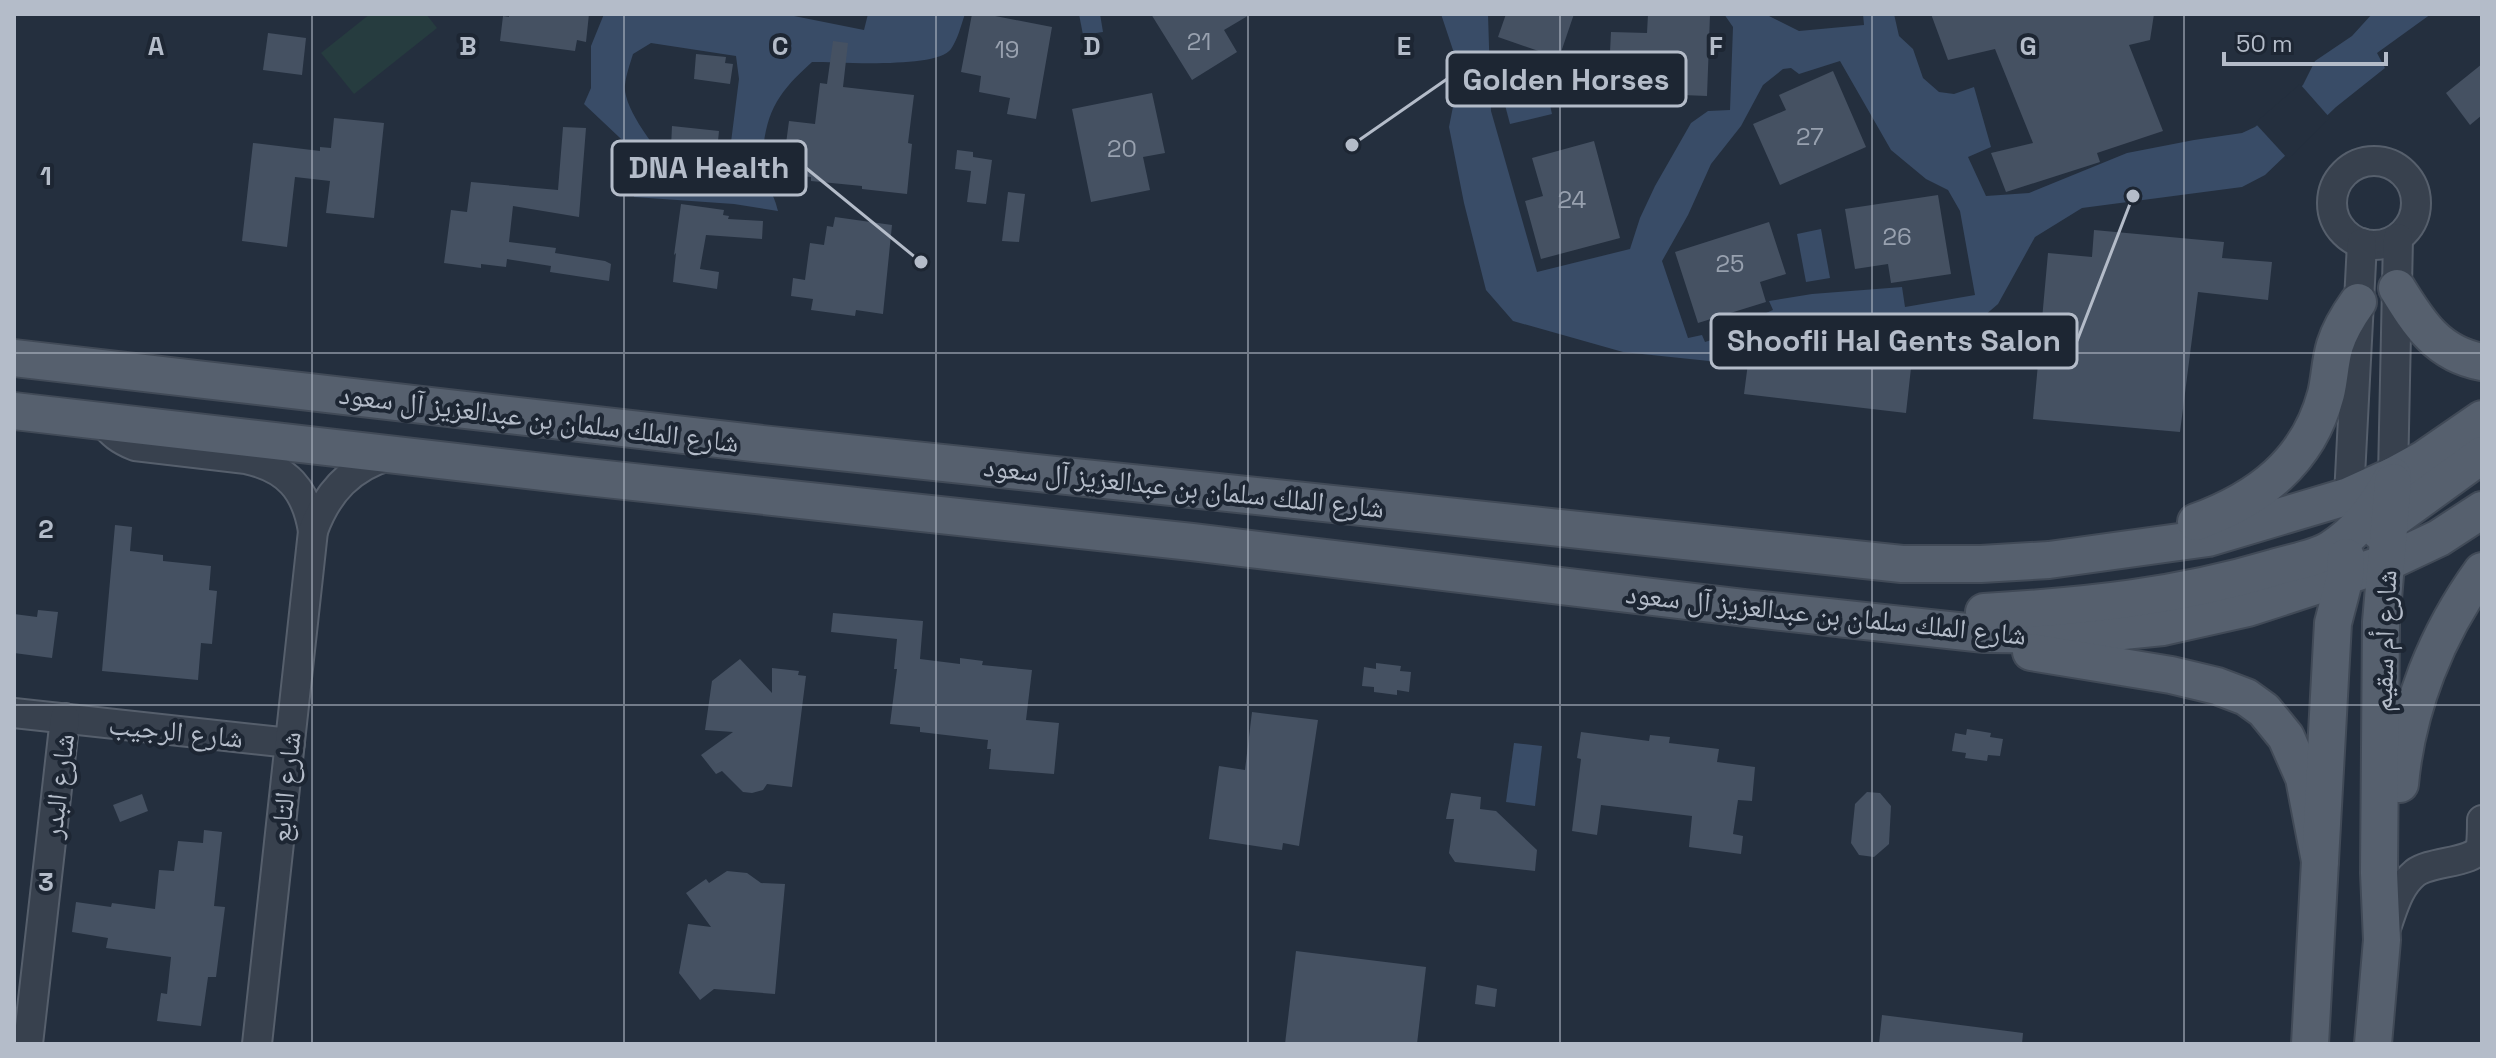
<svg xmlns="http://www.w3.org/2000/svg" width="2496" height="1058" font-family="'Space Grotesk','Noto Naskh Arabic',sans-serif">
  <rect width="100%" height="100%" fill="#242f3e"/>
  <polygon fill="#263c3f" points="370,14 426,14 437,28 354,94 321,53"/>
  <g fill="#394c67" fill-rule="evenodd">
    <path d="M604 14H784L864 30 868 14H965C961 25 958 39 951 49 937 69 839 62 812 62 781 90 766 109 763 153 763 160 761 170 763 177 770 192 774 194 778 211L734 204 634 197 637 154 584 104 591 88V46ZM651 43 736 56 739 79 730 150 718 167 671 165C656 151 622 106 625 85 626 75 630 64 633 54Z"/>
    <polygon points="1079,14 1100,14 1103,32 1083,35"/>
    <path d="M1441 14H1488L1491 111 1537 272 1630 249 1640 218 1655 186 1691 123 1708 111 1730 110 1733 27 1724 14H1765L1799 31 1864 25 1863 14H1894L1899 36 1913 49 1923 78 1939 92 1954 94 1974 87 1991 147 1968 157 1986 196 2029 193 2127 153 2194 140 2242 133 2255 127 2303 85 2315 61 2352 36 2372 14H2431L2377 53 2385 68 2336 107 2265 175 2242 187 2082 208 2035 237 1998 304 1977 322 1908 345 1870 335 1830 336 1709 361 1623 352 1513 321 1486 290 1464 203 1449 127 1460 71ZM1840 61 1891 150 1926 179 1948 190 1960 211 1975 295 1905 307 1902 287 1812 294 1769 301 1773 310 1766 313 1769 321 1705 342 1702 335 1688 338 1662 261 1688 215 1711 164 1741 126 1763 85 1783 69 1791 68 1799 74Z"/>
    <polygon points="1548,96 1552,114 1510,124 1505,105"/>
    <polygon points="1821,229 1830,278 1806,282 1797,234"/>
    <polygon points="1514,743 1542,746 1535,806 1506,802"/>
  </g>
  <polygon fill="#242f3e" points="2300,84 2330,118 2288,159 2255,123"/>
  <g fill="#455162">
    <polygon points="509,14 589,14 586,42 577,40 575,51 500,41 503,16 509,17"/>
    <polygon points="972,14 985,14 1052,27 1036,119 1007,114 1010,98 979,92 981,76 961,72"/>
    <polygon points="1151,14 1251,14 1224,30 1237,52 1192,80"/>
    <polygon points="1506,14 1574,14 1559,58 1498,37"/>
    <polygon points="1648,14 1710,15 1707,96 1608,92 1611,32 1647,33"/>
    <polygon points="1931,14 2154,14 2150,40 2129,45 2163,131 2097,153 2100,162 2006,192 1991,153 2033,143 1995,49 1948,60"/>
    <polygon points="268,33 306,38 302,75 263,70"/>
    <polygon points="833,41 848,43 843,87 914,95 908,143 912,144 907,194 862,189 862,186 811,181 811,177 782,174 789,121 815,124 820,83 827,84"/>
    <polygon points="696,54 726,57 725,63 733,64 730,84 694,79"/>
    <polygon points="2482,64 2482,115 2470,125 2446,93"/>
    <polygon points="1833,71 1866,147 1780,185 1753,124 1786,110 1779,95"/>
    <polygon points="1152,93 1165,153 1143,157 1150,190 1091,202 1072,109"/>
    <polygon points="334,118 384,123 374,218 326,213 330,181 295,177 287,247 242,241 253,143 320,151 320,147 331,148"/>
    <polygon points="672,126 719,131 717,151 671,147"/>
    <polygon points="563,127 586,128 579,217 513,206 509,242 556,248 555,253 605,261 611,264 609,281 550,272 551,266 507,259 506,267 481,264 481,268 444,263 451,210 467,212 471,182 558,190"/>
    <polygon points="1594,141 1620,238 1541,259 1525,201 1543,196 1532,158"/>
    <polygon points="957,150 973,152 973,159 973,157 992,160 986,204 967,202 971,171 955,169"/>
    <polygon points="1008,192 1025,194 1019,242 1002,241"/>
    <polygon points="1938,195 1951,274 1891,283 1888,264 1855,269 1845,209"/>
    <polygon points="681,204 724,210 723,215 729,216 728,219 763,221 762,239 706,235 700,269 719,272 717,289 673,282 676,253 674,255"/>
    <polygon points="835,217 892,225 883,314 856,310 855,316 811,310 813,299 791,296 793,278 805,280 810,243 824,245 827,226 833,227"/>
    <polygon points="1769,222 1786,274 1760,282 1766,302 1698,323 1675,252"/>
    <polygon points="2094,230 2224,242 2222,258 2272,262 2268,300 2198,292 2180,432 2033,419 2048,253 2092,257"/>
    <polygon points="1803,346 1912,359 1906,413 1744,394 1748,363 1801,368"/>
    <polygon points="115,525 132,527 130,551 163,555 163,561 211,566 209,590 217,591 212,644 201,643 198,680 102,671"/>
    <polygon points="38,610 58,612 52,658 14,653 14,614 37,617"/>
    <polygon points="833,613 923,621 920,659 960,664 960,658 983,661 982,665 1032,670 1026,720 1059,723 1054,774 989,769 991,749 987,749 988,740 920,732 920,727 890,724 897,669 894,669 897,639 831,632"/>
    <polygon points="740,659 772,693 772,668 799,671 798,675 806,676 792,787 767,784 763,790 752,793 743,792 722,771 716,774 701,755 733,732 705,730 712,681"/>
    <polygon points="1376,663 1401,666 1400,671 1411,672 1409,692 1397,690 1397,695 1374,692 1374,687 1362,686 1364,667 1376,669"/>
    <polygon points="1252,712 1318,720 1299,846 1283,843 1282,850 1209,839 1219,766 1245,770"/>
    <polygon points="1967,729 1991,733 1990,737 2003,739 2000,756 1988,755 1987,761 1965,758 1966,753 1952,751 1955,733 1966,735"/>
    <polygon points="1581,732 1649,741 1650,735 1670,737 1669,743 1719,749 1717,762 1755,767 1752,801 1738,800 1733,834 1743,836 1741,854 1689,847 1692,816 1601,805 1597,835 1572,831 1581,759 1577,758"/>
    <polygon points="1867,792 1880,793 1891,806 1889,844 1874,857 1859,855 1851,843 1855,804"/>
    <polygon points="1451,793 1481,797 1480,809 1496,811 1537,850 1535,871 1455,862 1449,853 1454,819 1446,819"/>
    <polygon points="142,794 148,811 120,822 113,805"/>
    <polygon points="204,830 222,832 214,906 225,907 216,977 208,977 201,1026 157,1021 161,993 167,994 171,957 106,948 108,938 72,932 76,902 111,907 112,903 155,909 159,870 174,871 178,841 203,843"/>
    <polygon points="727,871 747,873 761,883 785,884 775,994 714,989 700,1000 679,973 688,924 711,927 686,893 706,879 709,883"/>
    <polygon points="1296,951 1426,967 1417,1044 1285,1044"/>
    <polygon points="1477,985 1497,989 1495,1007 1475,1004"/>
    <polygon points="1882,1015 2023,1033 2022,1044 1879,1044"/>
  </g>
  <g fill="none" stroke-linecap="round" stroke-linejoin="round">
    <g stroke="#565f6c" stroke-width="32">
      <g id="minor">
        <circle cx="2374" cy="203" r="42"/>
        <path d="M102 421C112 434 120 440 135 446L246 459C287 468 306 489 313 531"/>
        <polyline points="2393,476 2398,238"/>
        <polyline points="2349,496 2362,243"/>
        <polyline points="14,713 290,743"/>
        <path d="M2386 928C2393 909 2398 887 2415 873 2432 860 2476 864 2481 845 2482 837 2482 828 2482 820"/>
        <polyline points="28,1044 65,718"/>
        <path d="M257 1044 313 531C327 492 351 466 392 455"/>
      </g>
    </g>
    <g stroke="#414a57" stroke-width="40">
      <g id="major">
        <path d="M2397 288C2419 324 2438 354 2482 362"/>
        <polyline points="14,358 762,444 1902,564 1981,564 2049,560 2208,538 2349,496 2393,476 2424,459 2482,419"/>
        <polyline points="14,411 578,476 1192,542 1745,608 1985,634 2083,635 2163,627 2248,608 2386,563 2439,538 2482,510"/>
        <path d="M2196 522C2259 499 2308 462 2326 394 2330 378 2330 361 2335 345 2340 329 2348 316 2358 302"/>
        <polyline points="2380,532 2391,521 2482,455"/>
        <path d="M1984 612C2085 606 2176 597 2273 568 2291 562 2315 559 2331 549 2359 531 2378 505 2393 476"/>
        <polyline points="2031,652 2171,675 2217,686 2246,697 2264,710 2286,737 2304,778 2320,861"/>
        <path d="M2400 784C2407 707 2437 633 2482 571"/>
        <polyline points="2310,1044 2333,623 2345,577 2346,557"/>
        <polyline points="2373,1044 2382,940 2379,873 2381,622 2393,482"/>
      </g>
    </g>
    <use href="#minor" stroke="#38414e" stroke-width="28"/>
    <use href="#major" stroke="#56606e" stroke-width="36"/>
  </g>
  <path fill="none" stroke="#b4bcc9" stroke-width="2" stroke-opacity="0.55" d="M312 14V1044M624 14V1044M936 14V1044M1248 14V1044M1560 14V1044M1872 14V1044M2184 14V1044M14 353H2482M14 705H2482"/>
  <g text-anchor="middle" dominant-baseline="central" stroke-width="8" stroke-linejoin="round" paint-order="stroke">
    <g font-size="24" fill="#98a1af">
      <text x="1199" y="41">21</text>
      <text x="1007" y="49">19</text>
      <text x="1810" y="136">27</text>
      <text x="1122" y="148">20</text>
      <text x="1572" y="199">24</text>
      <text x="1897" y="236">26</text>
      <text x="1730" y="263">25</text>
    </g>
    <g font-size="28" fill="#b4bcc9" stroke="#1d2633">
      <text transform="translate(539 418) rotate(7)">شارع الملك سلمان بن عبدالعزيز آل سعود</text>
      <text transform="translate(1184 487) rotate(6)">شارع الملك سلمان بن عبدالعزيز آل سعود</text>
      <text transform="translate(1826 614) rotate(6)">شارع الملك سلمان بن عبدالعزيز آل سعود</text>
      <text transform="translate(2384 641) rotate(-88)">شارع أم سقيم</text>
      <text transform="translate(176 731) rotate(6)">شارع الرجيب</text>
      <text transform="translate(58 786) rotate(-83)">شارع البدر</text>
      <text transform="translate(285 787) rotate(-84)">شارع التابع</text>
    </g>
  </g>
  <g font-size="26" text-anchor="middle" font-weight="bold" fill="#b4bcc9" stroke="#1d2633" stroke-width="8" stroke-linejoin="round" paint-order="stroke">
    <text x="156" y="55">A</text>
    <text x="468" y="55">B</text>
    <text x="780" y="55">C</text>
    <text x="1092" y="55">D</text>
    <text x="1404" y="55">E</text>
    <text x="1716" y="55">F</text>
    <text x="2028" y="55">G</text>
    <text x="46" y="185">1</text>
    <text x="46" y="538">2</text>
    <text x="46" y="891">3</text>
  </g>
  <path fill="none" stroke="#b4bcc9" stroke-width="3" d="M1352 145L1447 79M921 262L806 168M2133 196L2077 341"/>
  <g fill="#b4bcc9" stroke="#1d2633" stroke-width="3">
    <circle cx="1352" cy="145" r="8"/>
    <circle cx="921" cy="262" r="8"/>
    <circle cx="2133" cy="196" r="8"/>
  </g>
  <g fill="#1d2633" stroke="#b4bcc9" stroke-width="3">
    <rect x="1447" y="52" width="239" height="54" rx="8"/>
    <rect x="612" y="141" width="194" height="54" rx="8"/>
    <rect x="1711" y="314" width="366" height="54" rx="8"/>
  </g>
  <g font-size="30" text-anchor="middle" font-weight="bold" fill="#b4bcc9">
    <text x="1566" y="90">Golden Horses</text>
    <text x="709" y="178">DNA Health</text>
    <text x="1894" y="351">Shoofli Hal Gents Salon</text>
  </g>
  <rect width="2496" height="1058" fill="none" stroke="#b4bcc9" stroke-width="32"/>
  <path d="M2224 52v12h162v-12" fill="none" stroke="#b4bcc9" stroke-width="4"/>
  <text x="2236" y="52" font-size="24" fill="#b4bcc9" stroke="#1d2633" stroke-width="6" paint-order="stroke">50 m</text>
</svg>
